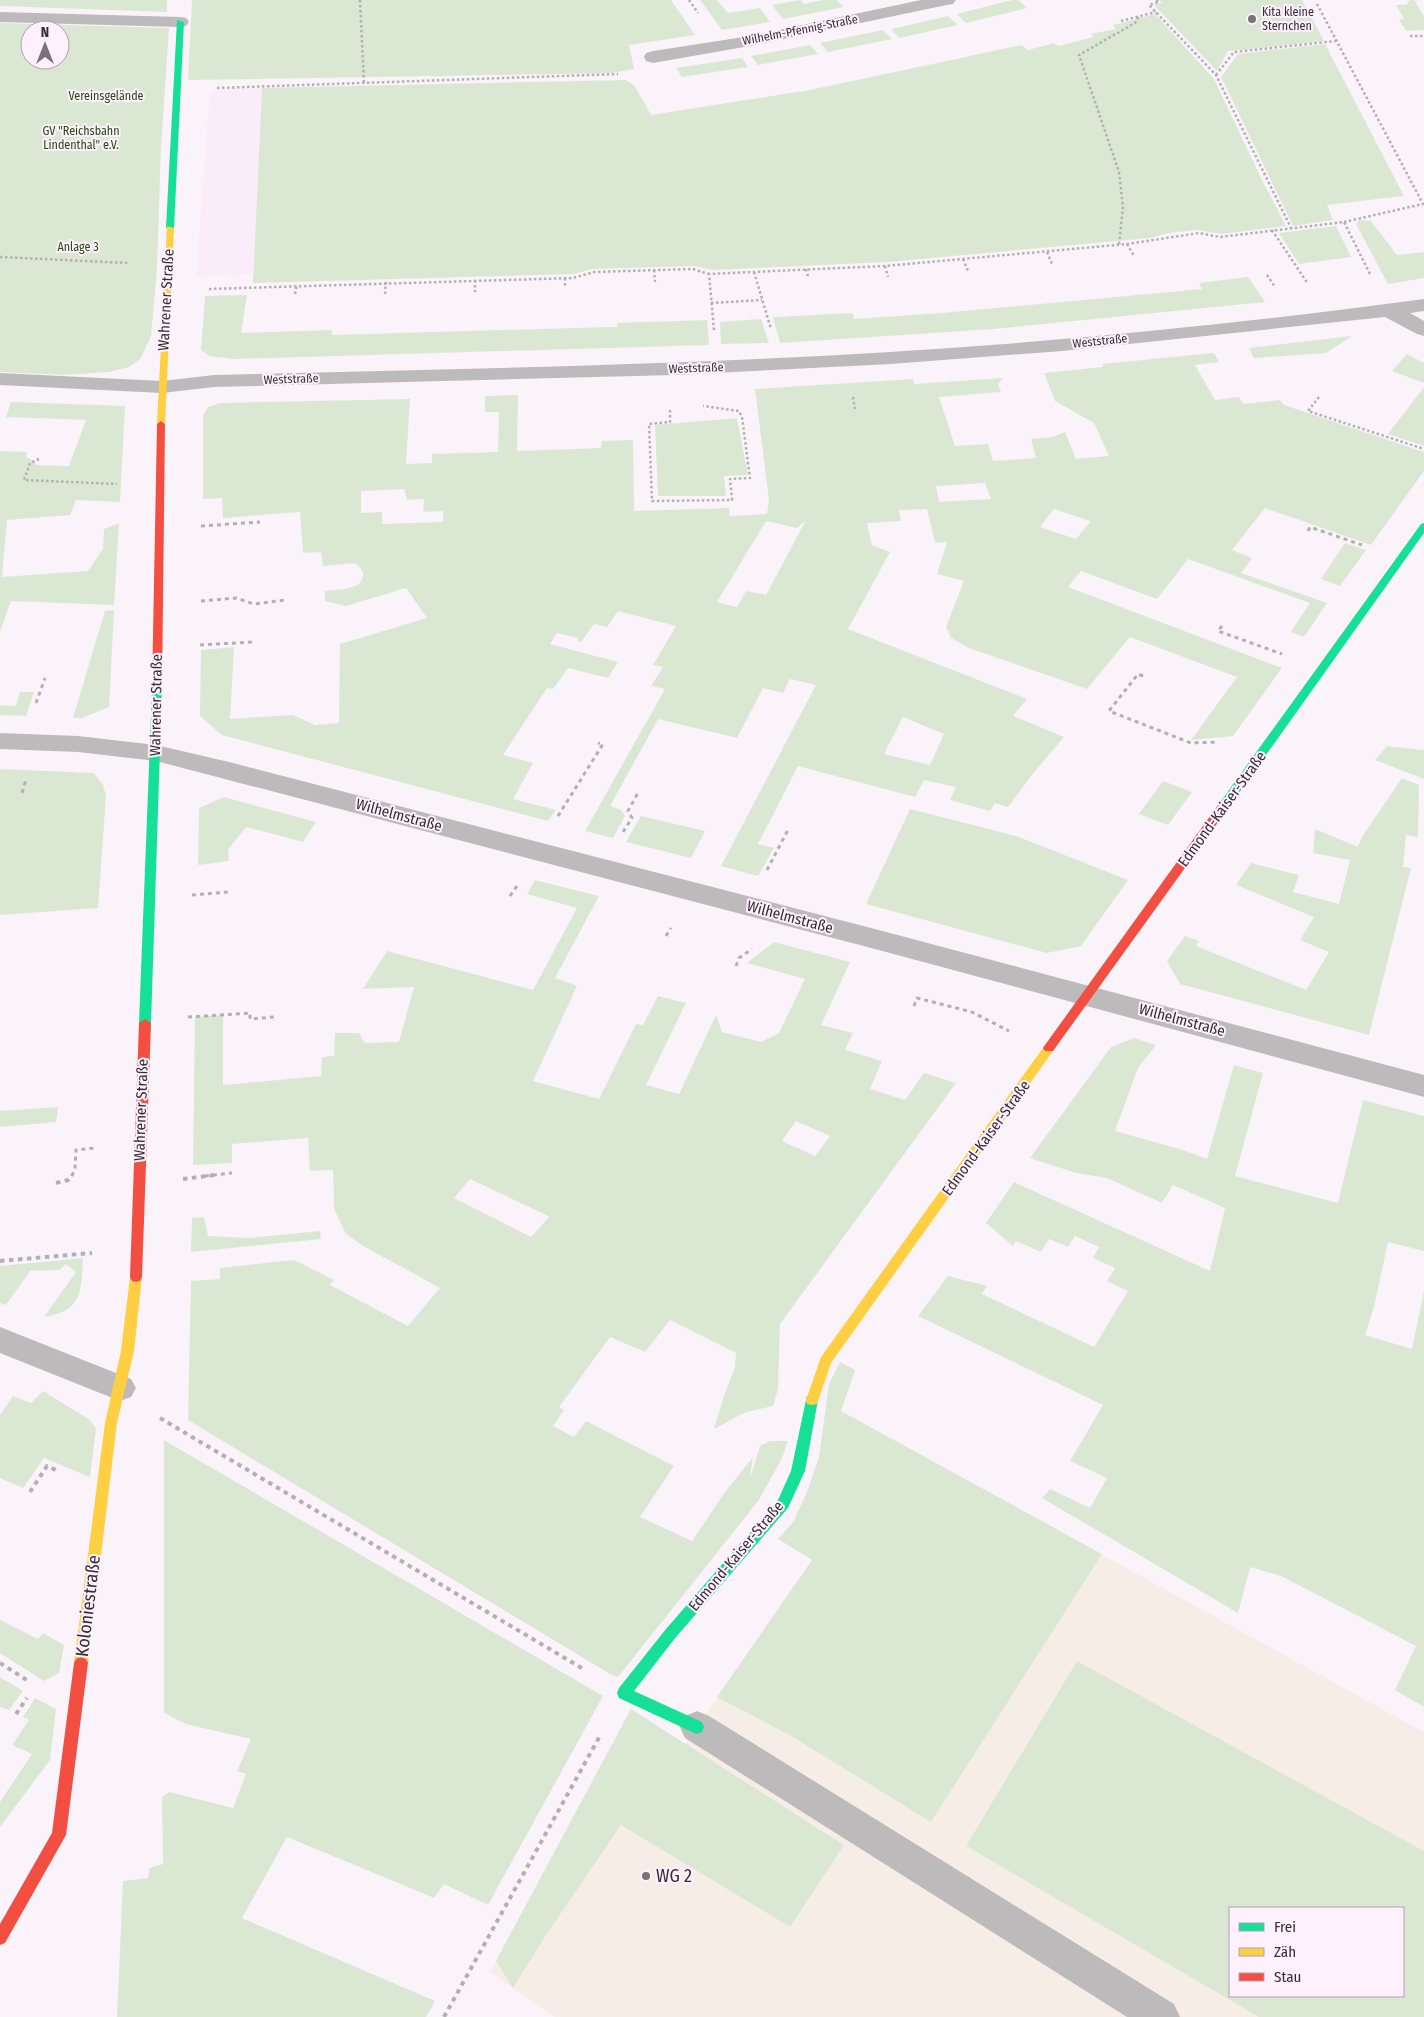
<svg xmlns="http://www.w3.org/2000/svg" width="1424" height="2017" font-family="'Fira Sans Condensed',sans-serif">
  <rect width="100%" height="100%" fill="#faf4fa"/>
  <polygon fill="#faecf9" points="262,88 253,274 196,277 210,91"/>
  <path fill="#f6eee6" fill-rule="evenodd" d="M896 1441 1424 1732V2017H555L490 1972 631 1709 685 1744ZM1230 1908H1403V1996H1230Z"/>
  <g fill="#dae8d3" fill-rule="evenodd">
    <polygon points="0,0 167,0 167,12 0,6"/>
    <polygon points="192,0 671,0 695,35 629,45 634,69 612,73 188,80"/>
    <polygon points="700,0 717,0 728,13 760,8 770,22 722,30"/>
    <polygon points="801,0 804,4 823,0 837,0 844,7 783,19 772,5"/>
    <polygon points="1012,0 1018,0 1027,8 966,23 957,14"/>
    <polygon points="1159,0 1302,0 1324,41 1228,51 1217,71 1154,5 1162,3"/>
    <polygon points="1414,0 1424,16 1424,30 1406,31 1399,20 1404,19 1396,5 1408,4 1407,1"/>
    <polygon points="1155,14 1214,79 1262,180 1286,226 1221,234 1198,230 1168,233 1151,238 888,262 713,270 694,266 592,269 574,274 253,283 262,88 626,80 634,85 651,115 810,90 1022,45 1028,50 1054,43 1058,46 1094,37 1090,34 1116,29 1113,25"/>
    <polygon points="948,16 958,25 899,38 891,29"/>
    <path d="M0 23 169 28 161 147 157 269 151 336 141 358 129 367 109 372 63 375 0 372ZM30 30H60V60H30Z"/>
    <polygon points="883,30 892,39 828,52 820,43"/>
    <polygon points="1325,44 1404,196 1327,205 1333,220 1293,226 1221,77 1238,54"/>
    <polygon points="810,45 818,54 758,65 751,56"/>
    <polygon points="742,58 748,67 682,77 676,68"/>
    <polygon points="1359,220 1371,221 1397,255 1424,252 1424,278 1388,284 1356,224"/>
    <polygon points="1336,226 1351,257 1299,264 1279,233"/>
    <polygon points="1248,277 1265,302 994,329 780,343 773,317 853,313 854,319 942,313 1202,289 1199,283"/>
    <polygon points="247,295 241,333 332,330 332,335 609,327 617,327 617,323 707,320 709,345 234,359 209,356 201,350 205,296"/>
    <polygon points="761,319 769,343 721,344 720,322"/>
    <polygon points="1352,336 1326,353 1254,358 1249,348"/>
    <path d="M1214 353 1219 362 1195 365 1215 400 1239 397 1243 404 1280 400 1284 405 1424 452V471L1371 545 1265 508 1232 550 1252 558 1241 573 1327 603 1304 637 1291 632 1310 603 1188 559 1157 599 1081 571 1068 587 1282 668 1233 736 1191 740 1237 677 1130 637 1087 689 969 648 951 638 946 627 964 581 937 574 947 542 935 543 927 509 899 510 901 521 867 523 872 545 890 552 848 629 1027 699 1013 716 1064 737 1035 771 1008 807 995 803 990 811 950 800 956 787 924 780 915 797 798 766 758 844 774 848 758 876 721 866 816 685 790 679 783 693 763 688 737 738 658 719 610 806 621 810 625 816 613 838 585 831 665 689 651 686 663 667 653 665 676 626 618 611 607 627 594 624 581 642 577 641 578 638 557 633 550 644 618 662 608 678 568 668 553 689 547 688 503 755 533 763 513 799 556 810 548 821 222 735 200 716 201 650 234 647 230 719 293 715 315 725 339 723 340 644 427 618 406 588 346 606 325 601V591C336 589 360 591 363 577 364 571 360 567 355 563L323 566 321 552 303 553 300 512 223 518 222 498 203 499V416L208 407 220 403 410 399 406 464 432 463V454L498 452 499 412H485V396L518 395 517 451 601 448 602 441 633 440 634 511 729 508 730 516 767 514 769 500 755 389 913 379 914 384 1003 378 998 384 1001 392 939 397 955 446 988 444 993 461 1036 458 1031 439 1053 437 1065 432 1076 459 1109 456 1094 423 1055 401 1044 373 1103 367 1102 364ZM985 483 991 499 939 502 936 486ZM404 489 407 500 424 499 423 512 443 511V522L382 524V512L361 513V491ZM1054 509 1090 521V522L1076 539 1040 527ZM806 520 766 595 746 591 737 607 717 602 766 521 797 528ZM903 717 944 734 930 765 884 754Z"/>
    <polygon points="1407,354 1424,363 1424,383 1392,371"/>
    <polygon points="1424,387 1424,446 1388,434"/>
    <polygon points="11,402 125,406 120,502 76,500 70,515 7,520 2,577 88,571 103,549 104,529 119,523 114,605 11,601 0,632 0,451 27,452 26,456 37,465 69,466 86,420 6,417"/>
    <polygon points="737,418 748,475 724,476 726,496 658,496 655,425"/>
    <polygon points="1345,543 1366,550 1340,586 1321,579"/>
    <polygon points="114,610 109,707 82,718 73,718 105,611"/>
    <polygon points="20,692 34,692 26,716 0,715 0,705 16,706"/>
    <polygon points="1387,746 1424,750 1424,779 1375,760"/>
    <polygon points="0,769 94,773 103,785 106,796 98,908 0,915"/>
    <polygon points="1402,778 1419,785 1418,837 1406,835 1403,867 1411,868 1369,1035 1180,984 1167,961 1185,936 1199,941 1196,946 1306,990 1329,952 1300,940 1314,917 1236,885 1251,863 1299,875 1293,892 1339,904 1350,860 1313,853 1315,829 1358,847 1362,837"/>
    <polygon points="1163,781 1192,792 1168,825 1139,814"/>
    <polygon points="224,797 316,822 303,842 246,827 228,850 229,861 198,865 199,808"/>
    <polygon points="910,809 1016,836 1128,880 1081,946 1047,953 866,904"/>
    <polygon points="641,816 705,831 691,858 626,842"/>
    <path d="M535 880 599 896 555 978 577 986 533 1081 599 1099 636 1024 643 1025 658 996 686 1003 646 1085 679 1094 716 1015 722 1032 761 1042 779 1033 805 979 747 963 774 942 850 962 821 1025 853 1033 845 1050 882 1061 870 1089 905 1100 924 1073 956 1083 780 1324 778 1389 773 1406 746 1412 714 1429 725 1393 735 1367 736 1353 670 1320 645 1352 610 1337 559 1407 564 1410 553 1426 574 1437 586 1421 674 1466 640 1517 692 1541 725 1492 753 1457 750 1478 760 1446 770 1441H788L782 1458 759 1500 618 1677 610 1674 188 1420 191 1281 220 1279V1268L294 1260 334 1280 330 1285 408 1326 440 1288 363 1246 346 1234 334 1209 333 1170 310 1171 308 1138 232 1144V1163L193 1165 195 1017 223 1015V1085L321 1076 322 1057 334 1056 335 1033H359L365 1043 399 1042 414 987 363 989 387 951 533 990 577 908 527 894ZM796 1121 830 1136 815 1156 782 1141ZM470 1179 548 1216 549 1217 531 1237 454 1198Z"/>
    <polygon points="1134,1038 1156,1045 1138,1068 1115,1131 1183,1150 1207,1159 1234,1065 1263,1073 1235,1176 1338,1203 1363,1100 1424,1116 1424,1251 1388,1242 1374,1307 1365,1335 1412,1349 1424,1291 1424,1707 1395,1690 1416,1646 1281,1576 1250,1567 1238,1613 1042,1498 1050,1489 1090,1508 1107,1478 1070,1461 1103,1405 918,1316 948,1276 987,1286 982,1294 1094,1347 1128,1291 1107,1281 1115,1268 1093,1258 1099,1247 1075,1236 1068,1247 1049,1239 1041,1252 1016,1241 1013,1246 986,1223 1014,1182 1210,1271 1225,1208 1173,1185 1162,1203 1107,1178 1076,1173 1030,1158 1111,1047"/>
    <polygon points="58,1107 56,1122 0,1127 0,1111"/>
    <polygon points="204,1217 208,1236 249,1238 320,1231 321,1239 191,1252 192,1218"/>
    <path d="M83 1258C81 1291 83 1311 44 1317L76 1272 66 1264 59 1270 30 1271 6 1305 0 1303V1266Z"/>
    <polygon points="840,1362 855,1370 841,1411 1102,1554 931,1822 793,1737 717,1697 812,1560 778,1539 793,1522 807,1492 819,1457 829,1384"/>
    <polygon points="43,1391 90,1420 96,1429 90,1477 44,1458 23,1488 0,1478 0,1415 13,1396 31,1403"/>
    <polygon points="164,1440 603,1696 488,1905 444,1884 434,1898 287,1837 242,1918 435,2001 426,2017 117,2017 123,1881 148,1878 149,1868 163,1864 162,1797 169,1792 233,1808 246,1774 237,1771 251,1739 186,1724 164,1713"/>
    <polygon points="0,1620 38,1639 43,1633 64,1645 59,1673 44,1681 0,1653"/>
    <path d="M1077 1661 1424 1851V2017H1259L966 1846ZM1230 1908H1403V1996H1230Z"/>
    <polygon points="0,1677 23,1691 9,1710 0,1707"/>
    <polygon points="35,1698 56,1709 50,1760 0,1827 0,1802 32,1754 12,1745 29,1720 23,1717"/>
    <polygon points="631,1709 844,1845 790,1927 621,1825 544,1938 513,1988 496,1961"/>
  </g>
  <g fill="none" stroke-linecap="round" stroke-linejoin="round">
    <g stroke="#b3b0b2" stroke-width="2.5" stroke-dasharray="2.5 2.5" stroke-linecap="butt">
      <polyline points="360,0 364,83"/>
      <polyline points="689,0 698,13"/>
      <polyline points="1156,0 1159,2 1149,5 1216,75 1291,228"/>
      <polyline points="1317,4 1423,204 1344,222"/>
      <polyline points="1121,21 1156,12"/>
      <polyline points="1410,36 1424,36"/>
      <polyline points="1216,75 1234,52 1336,41"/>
      <polyline points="217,88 618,74"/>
      <polyline points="1272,230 1308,284"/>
      <polyline points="1119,244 1123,207 1119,172 1079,55 1135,23 1139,16"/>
      <polyline points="1127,244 1134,256"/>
      <polyline points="1047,252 1052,264"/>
      <polyline points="0,257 128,263"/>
      <polyline points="963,259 968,271"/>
      <polyline points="885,266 888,277"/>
      <polyline points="806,269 808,277"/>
      <polyline points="654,270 655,282"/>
      <polyline points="754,272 771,329"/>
      <polyline points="1267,275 1275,287"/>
      <polyline points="565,278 565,287"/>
      <polyline points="475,280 475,292"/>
      <polyline points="209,289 573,278 594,272 693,269 709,274"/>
      <polyline points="295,294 297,285"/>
      <polyline points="385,294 386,282"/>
      <polyline points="711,303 762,300"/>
      <polyline points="714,330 709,274 885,266 1127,244 1199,233 1220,237 1344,222 1371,276"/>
      <polyline points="853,397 855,409"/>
      <polyline points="1319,397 1308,411 1424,449"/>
      <polyline points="670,410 670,422 649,424 652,501 732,500 730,479 750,478 742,417 739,411 703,406"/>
      <polyline points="39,459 30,463 24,480 117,484"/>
    </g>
    <g stroke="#b3b0b2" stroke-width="3" stroke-dasharray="4 4" stroke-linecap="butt">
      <polyline points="201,526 260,522"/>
      <polyline points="1308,531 1310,527 1362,545"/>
      <polyline points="201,601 236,598 254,604 286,600"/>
      <polyline points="1222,626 1218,631 1282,654"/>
      <polyline points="200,645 252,642"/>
      <polyline points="1143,676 1138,674 1109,711 1191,743 1218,742"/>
      <polyline points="36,703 45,678"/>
      <polyline points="22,793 26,780"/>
      <polyline points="558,816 603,744 598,743"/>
      <polyline points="623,832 632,818 628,811 639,791"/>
      <polyline points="767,870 789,828"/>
      <polyline points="192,895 228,892"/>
      <polyline points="510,896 517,886"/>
      <polyline points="666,936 671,928"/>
      <polyline points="736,966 739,958 752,949"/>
      <polyline points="914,1006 917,998 972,1012 1009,1031"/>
      <polyline points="188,1017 250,1013 250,1019 274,1017 274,1021"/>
      <polyline points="72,1176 75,1168 76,1150 95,1148"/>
      <polyline points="205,1176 232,1173"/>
    </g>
    <g stroke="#b3b0b2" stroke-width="4" stroke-dasharray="4.5 4.5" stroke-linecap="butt">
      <polyline points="183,1179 215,1175"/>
      <polyline points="56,1183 68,1180 72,1175"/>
      <polyline points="0,1261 92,1253"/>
      <polyline points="160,1418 585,1670"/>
      <polyline points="30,1492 47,1466 58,1471"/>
      <polyline points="0,1663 30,1682"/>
      <polyline points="16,1714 27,1698"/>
      <polyline points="444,2017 601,1734"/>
    </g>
    <g fill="#bdbabb" fill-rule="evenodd">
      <polygon points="0,12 180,17 186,18 189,22 186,26 180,27 0,22"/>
      <polygon points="0,373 162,381 170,382 173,387 170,392 162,393 0,385"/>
      <polygon points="697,1711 709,1716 1174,2004 1180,2017 1127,2017 685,1738 680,1727 685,1716"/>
    </g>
    <g fill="#bdbabb" fill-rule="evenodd">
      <polygon points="921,0 956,0 953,4 947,5 750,46 653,63 646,61 644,57 646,53 653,51 750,36"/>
      <path d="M1424 299V311L1410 313 1424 321V336L1417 334 1385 317 1062 351 891 364 674 375 214 387 162 393 154 392 151 387 154 382 162 381 214 375C439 369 665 366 890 352 1068 341 1247 323 1424 299Z"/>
      <polygon points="0,733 78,736 156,745 229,762 875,929 1424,1075 1424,1097 875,949 156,761 78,752 0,749"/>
      <polygon points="0,1327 131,1379 136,1388 131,1397 120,1401 0,1353"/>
    </g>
    <g fill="#16e098" fill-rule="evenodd">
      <polygon points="177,20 184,22 174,228 170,230 166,228"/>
      <polygon points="1424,523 1424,533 1229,807 1221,807 1220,804 1221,801 1421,524"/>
      <polygon points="157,686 162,689 151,1023 145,1027 139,1023 152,689"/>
      <polygon points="812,1395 817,1396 818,1400 805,1471 788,1508 676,1637 634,1691 702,1722 704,1727 702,1732 697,1734 692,1732 619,1698 617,1693 619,1688 666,1629 778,1500 791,1471 806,1400 807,1396"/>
    </g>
    <g fill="#ffcf43" fill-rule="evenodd">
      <polygon points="167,226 174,228 165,424 161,427 157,424"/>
      <polygon points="1049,1044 1053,1045 1055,1048 1053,1051 831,1363 817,1404 812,1405 807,1404 806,1400 821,1357 1045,1045"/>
      <polygon points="136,1272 140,1273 142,1277 134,1351 117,1423 88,1663 86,1667 81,1669 76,1667 74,1663 105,1423 121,1351 130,1277 132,1273"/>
    </g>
    <g fill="#f24e42" fill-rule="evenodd">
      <polygon points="161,421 165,424 162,689 157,692 152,689 157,424"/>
      <polygon points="1225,800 1229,801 1230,804 1229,807 1053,1051 1045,1051 1043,1048 1045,1045 1221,801"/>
      <polygon points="145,1019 151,1023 142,1277 140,1281 136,1282 132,1281 130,1277 139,1023"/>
      <polygon points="81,1657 86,1659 88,1663 66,1835 5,1943 0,1945 0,1924 52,1833 74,1663 76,1659"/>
    </g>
  </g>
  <g fill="#797379" stroke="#fef0fd" stroke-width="2">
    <circle cx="1252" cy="19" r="5"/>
    <circle cx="646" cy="1876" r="5"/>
  </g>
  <g text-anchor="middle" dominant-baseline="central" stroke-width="4" stroke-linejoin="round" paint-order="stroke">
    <g font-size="12" fill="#332e33" stroke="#fef0fd" text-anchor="start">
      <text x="1262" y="12">Kita kleine<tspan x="1262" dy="14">Sternchen</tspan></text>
    </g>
    <g font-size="12" fill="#332e33" stroke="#fef0fd">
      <text transform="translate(800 30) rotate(-11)">Wilhelm-Pfennig-Straße</text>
      <text transform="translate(1100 341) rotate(-6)">Weststraße</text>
      <text transform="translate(696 368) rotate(-2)">Weststraße</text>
      <text transform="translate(291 379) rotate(-2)">Weststraße</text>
    </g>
    <g font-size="12" fill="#244b10" stroke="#fef0fd">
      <text x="106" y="96">Vereinsgelände</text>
      <text x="81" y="131">GV "Reichsbahn<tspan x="81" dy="14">Lindenthal" e.V.</tspan></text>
      <text x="78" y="247">Anlage 3</text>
    </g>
    <g font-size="15" fill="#332e33" stroke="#fef0fd">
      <text transform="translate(166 300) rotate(-87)">Wahrener Straße</text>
      <text transform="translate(156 705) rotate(-89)">Wahrener Straße</text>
      <text transform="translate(1222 809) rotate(-54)">Edmond-Kaiser-Straße</text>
      <text transform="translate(399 815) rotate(15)">Wilhelmstraße</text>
      <text transform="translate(790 917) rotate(15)">Wilhelmstraße</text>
      <text transform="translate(1182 1020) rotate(15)">Wilhelmstraße</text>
      <text transform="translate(141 1110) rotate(-88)">Wahrener Straße</text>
      <text transform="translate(986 1138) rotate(-54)">Edmond-Kaiser-Straße</text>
      <text transform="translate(736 1556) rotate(-50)">Edmond-Kaiser-Straße</text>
    </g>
    <g font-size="18" fill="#332e33" stroke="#fef0fd">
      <text transform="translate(88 1606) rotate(-83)">Koloniestraße</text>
    </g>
    <g font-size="18" fill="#332e33" stroke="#fef0fd" text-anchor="start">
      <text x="656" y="1876">WG 2</text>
    </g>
  </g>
  <rect x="1229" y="1907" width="175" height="90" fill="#fef0fd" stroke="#ada2ac"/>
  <rect x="1239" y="1923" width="25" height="8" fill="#16e098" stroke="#ada2ac"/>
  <text x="1274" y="1932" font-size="15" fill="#332e33">Frei</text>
  <rect x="1239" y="1948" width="25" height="8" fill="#ffcf43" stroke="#ada2ac"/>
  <text x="1274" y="1957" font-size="15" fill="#332e33">Zäh</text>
  <rect x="1239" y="1973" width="25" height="8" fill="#f24e42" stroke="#ada2ac"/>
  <text x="1274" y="1982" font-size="15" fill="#332e33">Stau</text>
  <g transform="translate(45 45)"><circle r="24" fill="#fef0fd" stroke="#ada2ac"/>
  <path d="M0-4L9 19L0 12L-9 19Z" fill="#797379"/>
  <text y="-8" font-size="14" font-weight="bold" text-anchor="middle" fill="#332e33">N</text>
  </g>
</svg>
